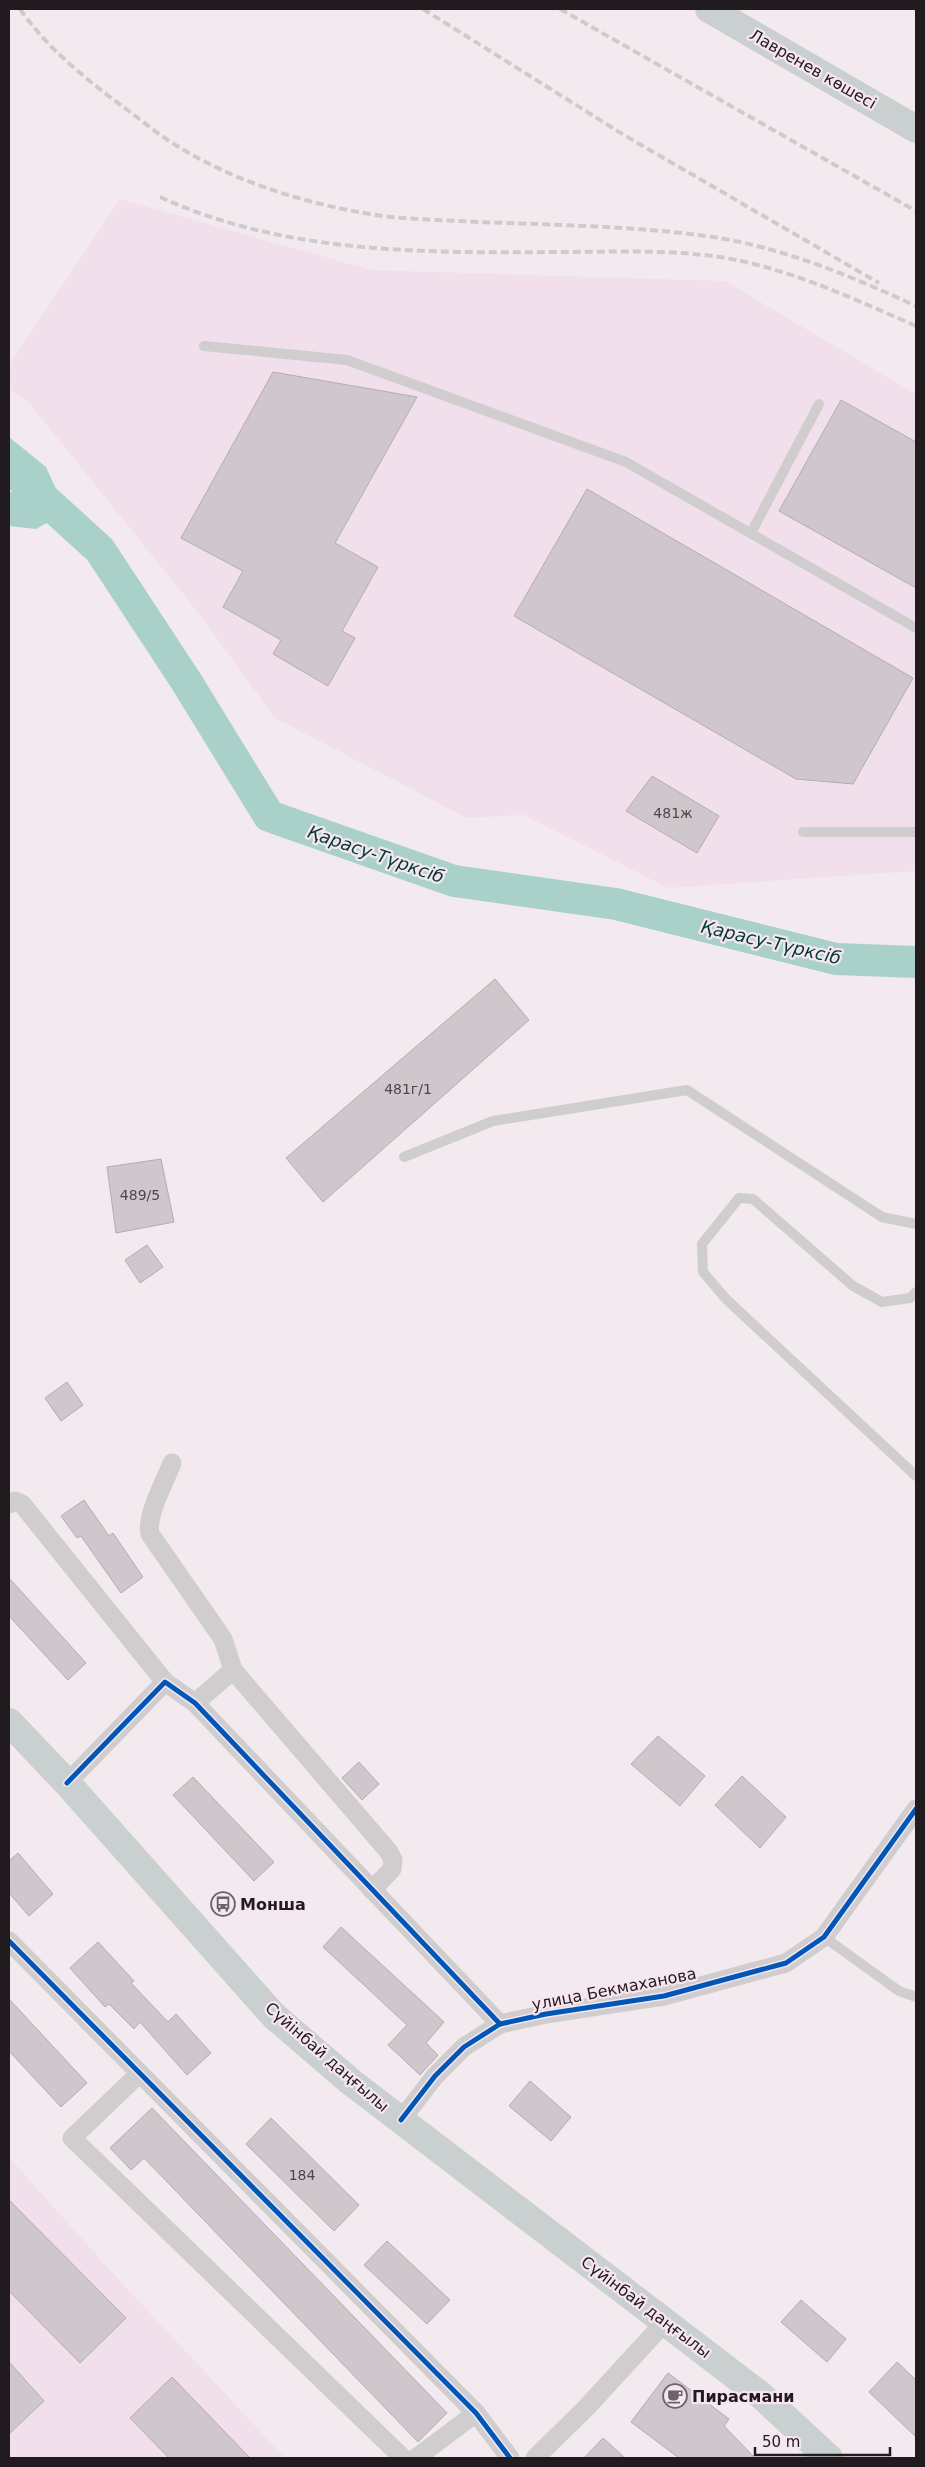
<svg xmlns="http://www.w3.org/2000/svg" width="925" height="2467" font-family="'DejaVu Sans',sans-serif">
  <rect width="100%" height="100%" fill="#f3eaef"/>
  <g fill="#f1e0eb">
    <polygon points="120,199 371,270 725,281 916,394 916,871 668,888 524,815 467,818 275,718 196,610 29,403 9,389 9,365"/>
    <polygon points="9,2157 109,2269 285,2458 9,2458"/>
  </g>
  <polygon fill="#a9d1ca" points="9,437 46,467 56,489 57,517 36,529 9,526 9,493 18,489 9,475"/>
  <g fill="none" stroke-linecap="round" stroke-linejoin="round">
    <polyline stroke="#a9d1ca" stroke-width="32" points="9,467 100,550 186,681 269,816 454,881 616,904 836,959 916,962"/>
  </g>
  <g fill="#cfc7cc" stroke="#b3acb0">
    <polygon points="273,372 417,397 335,543 378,567 342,631 355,638 328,686 273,654 281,640 223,607 243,571 181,538"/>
    <polygon points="841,400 916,442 916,588 779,511"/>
    <polygon points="587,489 913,678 853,784 796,779 514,616"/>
    <polygon points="652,776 719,816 697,853 626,811"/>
    <polygon points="495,979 529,1020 323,1202 286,1158"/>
    <polygon points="161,1159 174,1222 116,1233 107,1167"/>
    <polygon points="147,1245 163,1267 140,1283 125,1260"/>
    <polygon points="67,1382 83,1405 61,1421 45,1398"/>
    <polygon points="84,1500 109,1536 113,1533 143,1577 121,1593 81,1536 77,1538 61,1516"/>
    <polygon points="9,1578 86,1663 68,1680 9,1616"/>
    <polygon points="658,1736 705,1776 680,1806 631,1764"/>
    <polygon points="359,1762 379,1784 362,1800 342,1778"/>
    <polygon points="742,1776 786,1817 760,1848 715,1805"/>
    <polygon points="193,1777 274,1862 254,1881 173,1795"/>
    <polygon points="18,1853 53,1894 29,1916 9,1893 9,1861"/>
    <polygon points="341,1927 444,2022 426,2043 438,2055 420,2075 388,2045 407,2025 323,1947"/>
    <polygon points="98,1942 134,1981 131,1983 168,2022 176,2014 211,2053 187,2075 140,2022 134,2029 109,2004 105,2007 70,1968"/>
    <polygon points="9,1999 87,2083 61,2107 9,2051"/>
    <polygon points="530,2081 571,2117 551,2141 509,2106"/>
    <polygon points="152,2108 447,2413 418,2442 144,2158 131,2170 110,2148"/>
    <polygon points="271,2118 359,2205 334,2231 246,2144"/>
    <polygon points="9,2200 126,2318 80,2363 9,2291"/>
    <polygon points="387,2241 450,2300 427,2324 364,2265"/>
    <polygon points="801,2300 846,2339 827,2362 781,2322"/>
    <polygon points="9,2362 44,2401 9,2434"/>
    <polygon points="897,2362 916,2380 916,2437 869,2392"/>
    <polygon points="668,2373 729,2419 724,2426 755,2458 679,2458 631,2422"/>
    <polygon points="172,2377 250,2458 169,2458 130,2418"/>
    <polygon points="603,2438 625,2458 584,2458"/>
  </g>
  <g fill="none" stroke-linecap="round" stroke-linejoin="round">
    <g stroke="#cfcdce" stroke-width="10">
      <polyline points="204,346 347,360 626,462 916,628"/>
      <polyline points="751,533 819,404"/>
      <polyline points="803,832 916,832"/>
      <polyline points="404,1157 493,1121 687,1090 882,1217 916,1224"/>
      <polyline points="916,1292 910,1298 882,1302 853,1286 753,1199 739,1198 702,1244 703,1272 726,1299 916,1476"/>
      <polyline points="824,1937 899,1991 916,1997"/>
    </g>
    <g stroke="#cfcdce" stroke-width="19">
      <path d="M172 1463C165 1482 146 1514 150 1534L223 1639 233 1670 195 1703"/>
      <polyline points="9,1504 15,1501 22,1504 165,1682"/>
      <polyline points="233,1670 389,1852 393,1860 392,1869 372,1890"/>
      <polyline points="67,1783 165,1682 195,1703 500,2024"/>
      <polyline points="9,1941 476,2413 510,2458"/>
      <polyline points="140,2073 72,2138 403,2458"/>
      <polyline points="401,2120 435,2076 464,2047 500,2024 546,2014 664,1996 786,1963 824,1937 916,1809"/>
      <polyline points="416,2458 476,2413"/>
      <polyline points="535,2458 586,2408 665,2322"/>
    </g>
    <g stroke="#cad0cf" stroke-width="28">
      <polyline points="709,9 916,129"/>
      <polyline points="9,1722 67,1783 274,2016 351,2082 763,2397 829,2458"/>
    </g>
    <g stroke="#cecbcd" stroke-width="4" stroke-dasharray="8 4" stroke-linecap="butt">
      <path d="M20 9C48 50 91 83 130 112 145 123 159 135 174 144 234 182 306 204 376 215 410 220 445 220 479 222 557 225 636 226 713 237 784 248 851 276 916 306"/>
      <polyline points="423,9 624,135 879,283"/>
      <polyline points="560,9 916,211"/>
      <path d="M160 197C284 254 425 253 558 252 614 252 671 249 726 258 793 270 854 299 916 326"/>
    </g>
    <g stroke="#f7e6f0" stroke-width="8">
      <g id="cycleway">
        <polyline points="67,1783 165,1682 195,1703 500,2024"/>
        <polyline points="9,1941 476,2413 510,2458"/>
        <polyline points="401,2120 435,2076 464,2047 500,2024 546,2014 664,1996 786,1963 824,1937 916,1809"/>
      </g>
    </g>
    <use href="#cycleway" stroke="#0057b8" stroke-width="5"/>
  </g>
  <defs>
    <g id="bus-ring" transform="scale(1.25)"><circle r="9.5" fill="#f7e6f0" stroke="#6a6368" stroke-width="1.5"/><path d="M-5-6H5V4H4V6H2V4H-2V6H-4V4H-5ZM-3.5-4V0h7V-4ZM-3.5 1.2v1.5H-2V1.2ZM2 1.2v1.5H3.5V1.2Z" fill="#6a6368"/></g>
    <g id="cafe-ring" transform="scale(1.25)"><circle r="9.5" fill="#f7e6f0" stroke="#6a6368" stroke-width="1.5"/><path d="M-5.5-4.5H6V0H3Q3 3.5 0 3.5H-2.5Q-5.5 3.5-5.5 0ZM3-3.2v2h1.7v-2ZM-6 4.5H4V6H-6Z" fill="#6a6368"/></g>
  </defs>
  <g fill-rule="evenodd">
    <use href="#bus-ring" x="223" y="1904"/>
    <use href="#cafe-ring" x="675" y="2396"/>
  </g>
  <g text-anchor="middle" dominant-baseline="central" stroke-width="4.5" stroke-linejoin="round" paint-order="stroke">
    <g font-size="14" fill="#4c464a">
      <text x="673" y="813">481ж</text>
      <text x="408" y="1089">481г/1</text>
      <text x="140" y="1195">489/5</text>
      <text x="302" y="2175">184</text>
    </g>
    <g font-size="16" fill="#211b1f" stroke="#f7e6f0">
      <text transform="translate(813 69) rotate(30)">Лавренев көшесі</text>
      <text transform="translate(614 1989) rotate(-11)">улица Бекмаханова</text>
      <text transform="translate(327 2057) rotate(41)">Сүйінбай даңғылы</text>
      <text transform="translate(646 2307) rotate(37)">Сүйінбай даңғылы</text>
    </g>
    <g font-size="16" font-weight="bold" fill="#211b1f" stroke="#f7e6f0" text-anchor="start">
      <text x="240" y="1904">Монша</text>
      <text x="692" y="2396">Пирасмани</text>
    </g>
    <g font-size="18" font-style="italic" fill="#003b33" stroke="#f7e6f0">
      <text transform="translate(376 854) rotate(19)">Қарасу-Түрксіб</text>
      <text transform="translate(771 942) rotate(13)">Қарасу-Түрксіб</text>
    </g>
  </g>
  <rect width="925" height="2467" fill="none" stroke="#211b1f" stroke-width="20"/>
  <path d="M755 2447v8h135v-8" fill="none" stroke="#211b1f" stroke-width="2.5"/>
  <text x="762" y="2447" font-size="15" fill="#211b1f" stroke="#f7e6f0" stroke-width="4" paint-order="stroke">50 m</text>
</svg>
